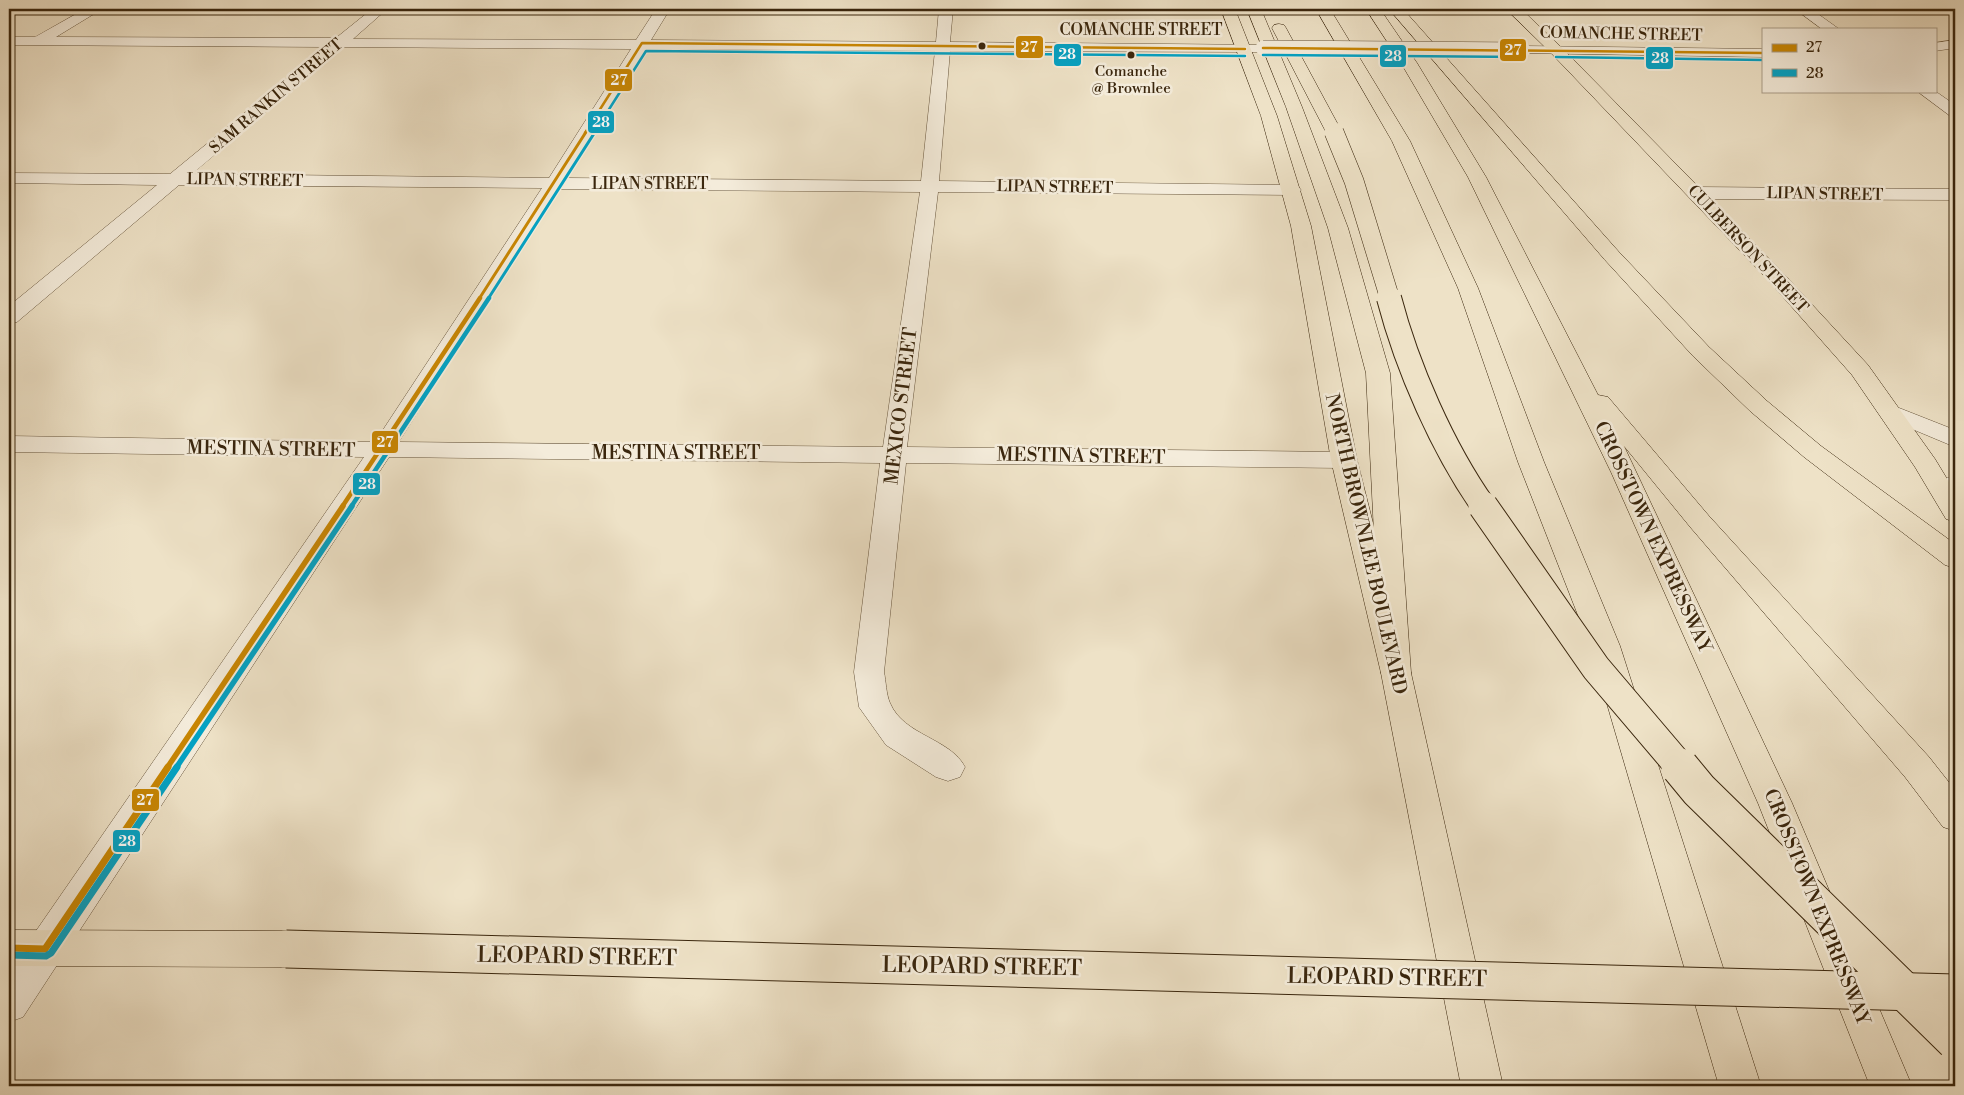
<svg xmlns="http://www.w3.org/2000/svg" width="1964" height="1095" font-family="'Libre Bodoni',serif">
  <rect width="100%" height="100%" fill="#eee2c7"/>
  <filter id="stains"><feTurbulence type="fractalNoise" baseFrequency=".004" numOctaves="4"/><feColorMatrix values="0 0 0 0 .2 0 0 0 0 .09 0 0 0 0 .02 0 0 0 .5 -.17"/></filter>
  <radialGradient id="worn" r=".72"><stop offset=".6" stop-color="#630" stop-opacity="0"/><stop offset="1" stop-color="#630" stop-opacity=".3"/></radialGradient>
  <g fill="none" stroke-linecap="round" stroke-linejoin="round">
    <g stroke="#67553c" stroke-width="1">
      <g id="minor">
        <path d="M85 9H102L56 37 336 38 372 9H387L353 39 636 40 656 9H670L651 40 936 42 939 9H953L950 42 1268 45 1270 48 1268 51 1263 52 950 51 939 181 1292 185 1298 186 1301 190 1298 194 1292 195 938 192 907 447 1344 452 1353 454 1357 460 1353 466 1344 468 906 463 884 672C886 681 886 694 890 703 904 736 950 738 965 767L960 777 948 781 936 777 886 745 859 707 854 672 880 463 389 457 23 1017 9 1022V970L364 457 9 452V436L375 442 542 188 179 185 17 322 9 323V306L157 185 9 183V173L170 174 325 47 9 45V37H35ZM343 47 631 49 549 178 192 174ZM646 49 935 51 921 181 567 178ZM560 189 920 192 883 447 399 442Z"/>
        <polygon points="1795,9 1811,9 1839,29 1822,29"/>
        <polygon points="1955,40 1955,48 1935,51 1935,43"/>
        <polygon points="1523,46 1763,49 1763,57 1518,53 1516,50 1518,47"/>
        <polygon points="1917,91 1935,91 1955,105 1955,117 1949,115"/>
        <polygon points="1695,187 1955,189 1955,200 1695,199 1689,197 1686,193 1689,189"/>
        <polygon points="1889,404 1955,430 1955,447 1881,416 1877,411 1881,406"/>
        <path d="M1955 475V499L1945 503 1936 500 1932 494C1938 484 1944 478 1955 475Z"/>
      </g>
    </g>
    <g stroke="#3a260d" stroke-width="1">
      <g id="major">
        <polygon points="1221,9 1235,9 1277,116 1311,226 1357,460 1411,673 1503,1086 1461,1086 1381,673 1331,460 1291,226 1261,116"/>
        <polygon points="1506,9 1521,9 1561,47 1782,272 1868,365 1935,459 1955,492 1955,522 1946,519 1915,467 1852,375 1768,280 1551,53"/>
        <polygon points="9,930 286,931 299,936 305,949 299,962 286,967 9,966"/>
      </g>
    </g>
    <g stroke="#3a260d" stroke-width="1">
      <g id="highway">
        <polygon points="1247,9 1261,9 1302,107 1348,228 1390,373 1411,673 1407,681 1396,685 1385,681 1381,673 1366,373 1328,228 1286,107"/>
        <polygon points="1316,9 1330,9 1410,141 1478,288 1544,462 1620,646 1761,1086 1719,1086 1590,646 1518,462 1458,288 1392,141"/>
        <polygon points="1366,9 1380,9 1417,63 1486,177 1598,395 1608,397 1709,516 1929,757 1955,790 1955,831 1943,827 1905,777 1691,528 1624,446 1792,803 1912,1086 1870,1086 1758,803 1611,472 1468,177 1401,63"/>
        <polygon points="1389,9 1403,9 1619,252 1709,347 1767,401 1821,446 1955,544 1955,568 1945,565 1804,457 1750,411 1693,356 1605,260"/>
        <polygon points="1279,24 1284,25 1286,28 1342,132 1340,136 1328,136 1326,132 1272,28 1274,25"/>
      </g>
    </g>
    <use href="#minor" fill="#f4ecdb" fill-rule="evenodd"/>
    <use href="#major" fill="#eee2c7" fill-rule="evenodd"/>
    <use href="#highway" fill="#eee2c7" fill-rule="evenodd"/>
    <g stroke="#67553c" stroke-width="16" stroke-linecap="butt">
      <polyline id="minor-bridge" points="1263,48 1523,50"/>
    </g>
    <g stroke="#3a260d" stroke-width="39" stroke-linecap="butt">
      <polyline id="major-bridge" points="286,949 1955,993"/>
    </g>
    <g stroke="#3a260d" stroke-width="20" stroke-linecap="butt">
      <polyline id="highway-bridge-far3" points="1334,132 1354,181 1390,299"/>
    </g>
    <g stroke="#3a260d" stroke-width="26" stroke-linecap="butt">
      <path id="highway-bridge-far2" d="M1389 298C1407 367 1443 449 1484 507"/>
    </g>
    <g stroke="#3a260d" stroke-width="31" stroke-linecap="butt">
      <polyline id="highway-bridge-far1" points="1483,506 1596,668 1681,768"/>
    </g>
    <g stroke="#3a260d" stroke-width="39" stroke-linecap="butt">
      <polyline id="highway-bridge" points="1680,767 1699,790 1955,1041"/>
    </g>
    <use href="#minor-bridge" stroke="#f4ecdb" stroke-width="15"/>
    <use href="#major-bridge" stroke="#eee2c7" stroke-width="37"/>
    <use href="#highway-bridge-far3" stroke="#eee2c7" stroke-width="19"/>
    <use href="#highway-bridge-far2" stroke="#eee2c7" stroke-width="24"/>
    <use href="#highway-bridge-far1" stroke="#eee2c7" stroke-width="29"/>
    <use href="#highway-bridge" stroke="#eee2c7" stroke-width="37"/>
    <g stroke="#f4ecdb" stroke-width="4.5">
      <g id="bus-1-far4">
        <polyline points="1263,48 1763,53"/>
        <polyline points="585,133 642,43 1245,49"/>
      </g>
    </g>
    <g stroke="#f4ecdb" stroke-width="5.5">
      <polyline id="bus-1-far3" points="479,299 586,132"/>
    </g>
    <g stroke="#f4ecdb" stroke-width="8">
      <polyline id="bus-1-far2" points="342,507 480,298"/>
    </g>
    <g stroke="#f4ecdb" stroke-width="9">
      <polyline id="bus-1-far1" points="167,768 343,506"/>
    </g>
    <g stroke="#f4ecdb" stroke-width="11">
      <polyline id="bus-1" points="9,948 45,949 168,767"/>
    </g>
    <g stroke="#f4ecdb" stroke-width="4.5">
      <g id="bus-2-far4">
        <polyline points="1263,55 1523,57"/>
        <polyline points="1556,57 1763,60"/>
        <polyline points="594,133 646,51 1245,56"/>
      </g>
    </g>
    <g stroke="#f4ecdb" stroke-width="5.5">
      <polyline id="bus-2-far3" points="488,299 595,132"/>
    </g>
    <g stroke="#f4ecdb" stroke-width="8">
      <polyline id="bus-2-far2" points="351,507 489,298"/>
    </g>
    <g stroke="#f4ecdb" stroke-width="9">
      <polyline id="bus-2-far1" points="176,768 352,506"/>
    </g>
    <g stroke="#f4ecdb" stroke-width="11">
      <polyline id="bus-2" points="9,955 46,956 51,953 177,767"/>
    </g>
    <use href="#bus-1-far4" stroke="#c88603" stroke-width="2.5"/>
    <use href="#bus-1-far3" stroke="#c88603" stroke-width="3"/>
    <use href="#bus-1-far2" stroke="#c88603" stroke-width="4.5"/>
    <use href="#bus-1-far1" stroke="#c88603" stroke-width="5.5"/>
    <use href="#bus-1" stroke="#c88603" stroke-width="7"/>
    <use href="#bus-2-far4" stroke="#03a2c4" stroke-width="2.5"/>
    <use href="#bus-2-far3" stroke="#03a2c4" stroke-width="3"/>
    <use href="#bus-2-far2" stroke="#03a2c4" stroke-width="4.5"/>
    <use href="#bus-2-far1" stroke="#03a2c4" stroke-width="5.5"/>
    <use href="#bus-2" stroke="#03a2c4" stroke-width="7"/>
  </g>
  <g fill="#3a260d" stroke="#f4ecdb" stroke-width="2">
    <circle cx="982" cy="46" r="4.5"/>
    <circle cx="1131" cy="55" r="4.5"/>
  </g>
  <g text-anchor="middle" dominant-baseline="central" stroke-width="5" stroke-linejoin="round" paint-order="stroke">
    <g font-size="15" fill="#3a260d" stroke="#f4ecdb">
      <text x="1131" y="71">Comanche<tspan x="1131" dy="17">@ Brownlee</tspan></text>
    </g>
    <g font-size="16" fill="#3a260d" stroke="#f4ecdb">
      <text x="1141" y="30">COMANCHE STREET</text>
      <text transform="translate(1621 34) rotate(1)">COMANCHE STREET</text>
      <text transform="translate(276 96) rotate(-40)">SAM RANKIN STREET</text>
      <text transform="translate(245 180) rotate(1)">LIPAN STREET</text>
      <text x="650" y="184">LIPAN STREET</text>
      <text transform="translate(1055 187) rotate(1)">LIPAN STREET</text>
      <text transform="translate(1825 194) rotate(1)">LIPAN STREET</text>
      <text transform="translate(1748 249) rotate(47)">CULBERSON STREET</text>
    </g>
    <g font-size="19" fill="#3a260d" stroke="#f4ecdb">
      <text transform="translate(901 406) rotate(-83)">MEXICO STREET</text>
      <text transform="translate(271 449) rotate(1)">MESTINA STREET</text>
      <text x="676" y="453">MESTINA STREET</text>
      <text transform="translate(1081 456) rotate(1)">MESTINA STREET</text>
      <text transform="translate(1653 537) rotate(65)">CROSSTOWN EXPRESSWAY</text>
      <text transform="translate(1366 544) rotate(77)">NORTH BROWNLEE BOULEVARD</text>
      <text transform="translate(1817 907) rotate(68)">CROSSTOWN EXPRESSWAY</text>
    </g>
    <g font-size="22" fill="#3a260d" stroke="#f4ecdb">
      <text transform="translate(577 957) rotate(1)">LEOPARD STREET</text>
      <text transform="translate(982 967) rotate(1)">LEOPARD STREET</text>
      <text transform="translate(1387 978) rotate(1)">LEOPARD STREET</text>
    </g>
  </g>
  <g stroke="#f4ecdb" stroke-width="2">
    <rect x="1015" y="35" width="29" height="24" rx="5" fill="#c88603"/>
    <rect x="1499" y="38" width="28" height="24" rx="5" fill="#c88603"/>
    <rect x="1053" y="43" width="29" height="24" rx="5" fill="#03a2c4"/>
    <rect x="1379" y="44" width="28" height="24" rx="5" fill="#03a2c4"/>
    <rect x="1645" y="46" width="29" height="24" rx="5" fill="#03a2c4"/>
    <rect x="604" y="68" width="29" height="24" rx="5" fill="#c88603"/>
    <rect x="587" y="110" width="28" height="24" rx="5" fill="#03a2c4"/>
    <rect x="371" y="430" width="28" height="24" rx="5" fill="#c88603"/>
    <rect x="352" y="472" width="29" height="24" rx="5" fill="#03a2c4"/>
    <rect x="131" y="788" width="29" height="24" rx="5" fill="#c88603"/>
    <rect x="112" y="829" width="29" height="24" rx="5" fill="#03a2c4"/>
  </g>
  <g font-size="14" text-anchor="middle" font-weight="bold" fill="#fff">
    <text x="1029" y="52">27</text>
    <text x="1513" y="55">27</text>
    <text x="1067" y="59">28</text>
    <text x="1393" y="61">28</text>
    <text x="1660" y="63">28</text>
    <text x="619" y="85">27</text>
    <text x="601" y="127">28</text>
    <text x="385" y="447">27</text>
    <text x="367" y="489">28</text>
    <text x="145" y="805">27</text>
    <text x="127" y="846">28</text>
  </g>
  <rect width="1964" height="1095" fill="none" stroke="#eee2c7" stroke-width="30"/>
  <rect x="10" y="10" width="1944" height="1075" fill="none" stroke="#3a260d" stroke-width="2.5"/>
  <rect x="15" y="15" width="1934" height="1065" fill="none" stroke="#3a260d"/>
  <rect x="1762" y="28" width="175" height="65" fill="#f4ecdb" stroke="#aa9d89"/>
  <rect x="1772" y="44" width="25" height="8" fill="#c88603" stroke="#aa9d89"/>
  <text x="1806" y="52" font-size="15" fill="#3a260d">27</text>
  <rect x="1772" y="69" width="25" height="8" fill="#03a2c4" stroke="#aa9d89"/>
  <text x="1806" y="78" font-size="15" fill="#3a260d">28</text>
  <rect width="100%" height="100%" filter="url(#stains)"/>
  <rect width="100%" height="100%" fill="url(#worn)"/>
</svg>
